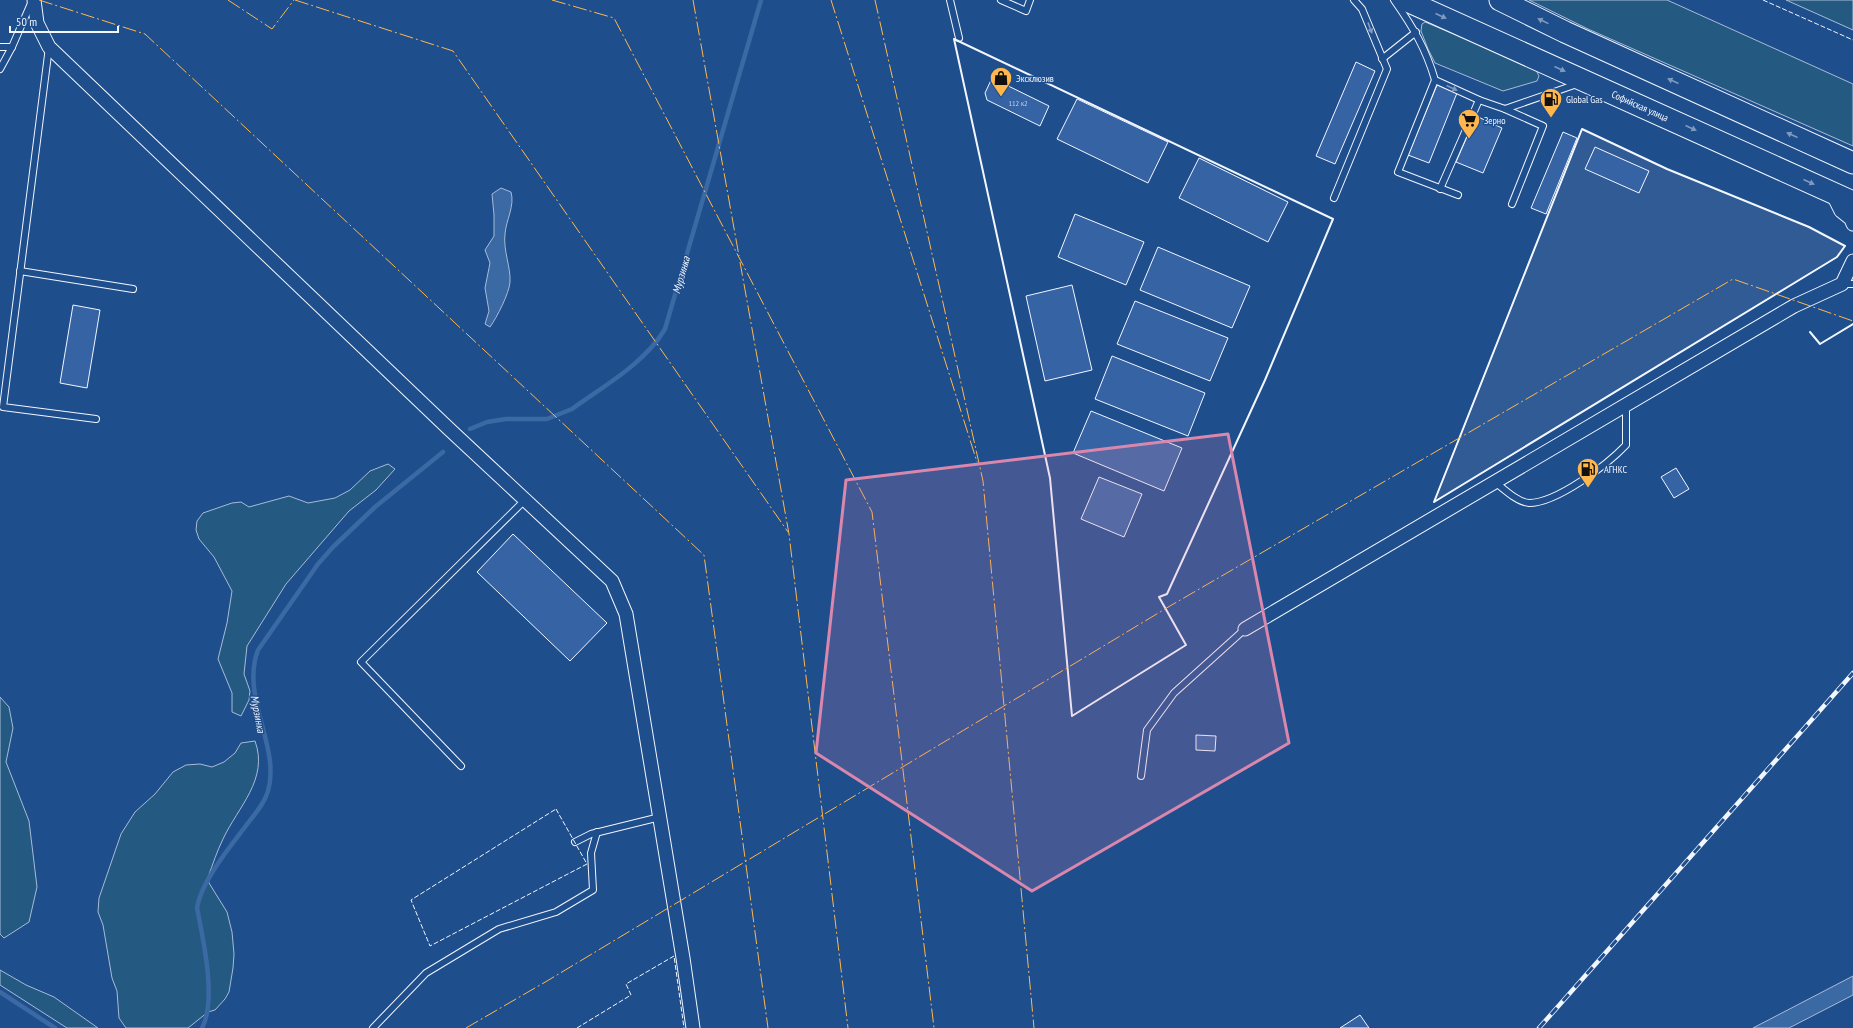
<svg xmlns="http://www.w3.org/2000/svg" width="1853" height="1028" font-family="'PT Sans Narrow',sans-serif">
  <rect width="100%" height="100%" fill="#1f4e8c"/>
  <g fill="#245a82" stroke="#a8bbd7">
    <polygon points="1529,0 1667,0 1853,84 1853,146 1588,29"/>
    <polygon points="1786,0 1853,0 1853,30"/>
    <polygon points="1425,22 1535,68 1539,76 1537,81 1503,91 1435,63 1428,49 1421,31 1422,24"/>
    <polygon points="388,464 395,469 376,490 349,511 286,584 247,646 244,674 250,691 249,700 241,716 232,712 232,693 218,659 227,623 232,591 214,557 199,539 196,530 197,521 203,513 232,503 241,502 249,507 289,496 308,503 335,498 350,490 370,471"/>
    <polygon points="0,697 9,707 13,728 6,762 29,821 37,887 29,922 4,938 0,934"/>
    <path d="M255 741C269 779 238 807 223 839 217 851 213 864 208 877L209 883 227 912 232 932 234 954 233 968 229 992 225 999 215 1010 208 1012 188 1028H126L119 1018 117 991 112 978 103 925 98 912 99 898 121 834 135 812 155 794 173 772 186 765 200 764 212 767 224 762 235 753 241 743Z"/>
    <polygon points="0,970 26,985 54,997 98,1028 67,1028 0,985"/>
  </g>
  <polygon fill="#305b95" stroke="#a8bbd7" points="1582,129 1667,169 1809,227 1845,246 1837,257 1434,502"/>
  <g fill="#3b69a3" stroke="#a8bbd7">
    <path d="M501 188 511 192C515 206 506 220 505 234 503 250 511 268 510 282 509 294 497 317 490 327L485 324 489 311 485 288 490 263 485 250 494 236V215L492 194Z"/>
    <polygon points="1853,976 1853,995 1789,1028 1753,1028"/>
  </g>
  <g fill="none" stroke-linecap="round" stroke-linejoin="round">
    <g stroke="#3b69a3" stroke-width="4.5">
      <path d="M470 429 487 422 506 419H547L572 409C605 385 644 364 665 329L761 0"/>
      <polyline points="0,992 55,1028"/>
      <path d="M202 1028C217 1000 203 939 197 908 201 882 229 848 245 827 253 816 264 805 268 791 281 747 240 697 258 650L318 564 333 547 375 507 443 452"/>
    </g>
  </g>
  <g fill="#3563a3" stroke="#f2f6ff">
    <polygon points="1356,62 1375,71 1335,164 1316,156"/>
    <polygon points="992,78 1049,106 1040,126 987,100 985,93"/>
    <polygon points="1437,85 1457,93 1429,163 1408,155"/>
    <polygon points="1077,99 1168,142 1148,183 1057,139"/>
    <polygon points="1476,116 1502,128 1483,173 1456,162"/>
    <polygon points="1563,132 1577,138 1546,214 1531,208"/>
    <polygon points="1595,147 1649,171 1639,193 1585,169"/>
    <polygon points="1199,158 1288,202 1268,242 1179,198"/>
    <polygon points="1075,214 1144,242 1126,285 1058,257"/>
    <polygon points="1158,247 1250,286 1232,328 1140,290"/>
    <polygon points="1072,285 1092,370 1045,381 1026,296"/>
    <polygon points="1135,301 1228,338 1210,381 1117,344"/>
    <polygon points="73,305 100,310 87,388 60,383"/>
    <polygon points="1112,356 1205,393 1188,436 1095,399"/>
    <polygon points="1091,411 1182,448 1164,491 1073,453"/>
    <polygon points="1676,468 1689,489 1674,498 1661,477"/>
    <polygon points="1099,477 1142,494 1124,537 1081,519"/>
    <polygon points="513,534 607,623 570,661 477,572"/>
    <polygon points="1196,735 1216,736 1215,751 1196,750"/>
    <polygon points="1360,1015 1369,1028 1340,1028"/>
  </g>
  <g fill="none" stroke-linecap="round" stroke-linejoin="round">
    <g stroke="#f2f6ff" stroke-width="8">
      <g id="service">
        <polyline points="950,0 959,38"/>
        <polyline points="1001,0 1026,11 1030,0"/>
        <path d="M1394 0C1413 27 1426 49 1435 80L1479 100 1505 109 1577 84"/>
        <polyline points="0,47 12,47"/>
        <polyline points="49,47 3,407 96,419"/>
        <polyline points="1382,59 1416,32"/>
        <polyline points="0,69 12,47 32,1"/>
        <polyline points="1435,80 1398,172 1458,195"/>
        <polyline points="1505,109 1543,126 1512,204"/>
        <polyline points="1440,189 1479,100"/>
        <polyline points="1334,198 1387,69 1362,9 1354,0"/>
        <polyline points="20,271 133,289"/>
        <polyline points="1842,284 1853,284"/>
        <path d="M1495 482C1504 489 1517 502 1529 503 1557 503 1608 464 1626 445V405"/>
        <polyline points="461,766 361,662 525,500"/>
        <polyline points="1141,776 1147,730 1174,693 1245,629"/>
        <polyline points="575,842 591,834 660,817"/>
        <polyline points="373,1028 426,973 499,929 556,912 593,890 591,853 597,832"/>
      </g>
    </g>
    <g stroke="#f2f6ff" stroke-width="15">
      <g id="minor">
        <polyline points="34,0 37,23 49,47 448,428 612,581 626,614 683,958 693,1028"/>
        <polyline points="1832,193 1841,211 1851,219 1853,224"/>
        <polyline points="1245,629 1794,306 1842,284 1853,261"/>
      </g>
    </g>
    <g stroke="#f2f6ff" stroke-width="23">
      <g id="primary">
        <polyline points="1405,0 1853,202"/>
        <polyline points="1500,0 1565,32 1853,163"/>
      </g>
    </g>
    <use href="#service" stroke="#1f4e8c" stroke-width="6"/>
    <use href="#minor" stroke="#1f4e8c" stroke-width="13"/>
    <use href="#primary" stroke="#1f4e8c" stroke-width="21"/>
    <g stroke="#f2f6ff" stroke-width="4.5">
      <polyline id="rail" points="1539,1028 1853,673"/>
    </g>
    <use href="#rail" stroke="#1f4e8c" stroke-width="3" stroke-dasharray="9" stroke-linecap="butt"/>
    <g stroke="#f2f6ff" stroke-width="1" stroke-dasharray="5 2" stroke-linecap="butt">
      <polyline points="1763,0 1853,40"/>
      <polygon points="556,809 587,864 430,946 411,900"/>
      <polyline points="577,1028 631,995 626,984 674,956 684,1028"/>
    </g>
    <g stroke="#f2f6ff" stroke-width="2">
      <polygon points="954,39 1333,219 1265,380 1167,594 1159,597 1186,645 1072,716 1050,478"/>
      <polygon points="1582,129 1667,169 1809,227 1845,246 1837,257 1434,502"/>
      <polyline points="1810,332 1820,344 1853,324"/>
    </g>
    <g stroke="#ffb74d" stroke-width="1" stroke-dasharray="14 3 2 3" stroke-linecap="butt">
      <polyline points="39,0 145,34 704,555 768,1028"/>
      <polyline points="228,0 272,29 294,0"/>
      <polyline points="295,0 453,51 788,532"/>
      <polyline points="552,0 614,18 872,512 934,1028"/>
      <polyline points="693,0 739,256"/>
      <polyline points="831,0 977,462"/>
      <polyline points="875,0 983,481 1034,1028"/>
      <polyline points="740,262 789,534 848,1028"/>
      <polyline points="466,1028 547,981 1170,606 1733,279 1853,321"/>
    </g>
  </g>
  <defs><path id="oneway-solid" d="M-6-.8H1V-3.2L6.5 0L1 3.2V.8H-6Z"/></defs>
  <g fill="#7e9ac0">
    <use href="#oneway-solid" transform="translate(1441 16) rotate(24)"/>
    <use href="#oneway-solid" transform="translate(1543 21) rotate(-154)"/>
    <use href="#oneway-solid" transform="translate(1370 28) rotate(70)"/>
    <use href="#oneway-solid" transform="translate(1560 69) rotate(24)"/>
    <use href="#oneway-solid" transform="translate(1673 81) rotate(-156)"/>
    <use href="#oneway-solid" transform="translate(1452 88) rotate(25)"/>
    <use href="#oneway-solid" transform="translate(1691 128) rotate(24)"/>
    <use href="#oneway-solid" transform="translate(1792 135) rotate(-156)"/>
    <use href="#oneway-solid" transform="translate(1809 182) rotate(24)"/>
  </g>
  <path fill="#da87ad" fill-opacity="0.2" stroke="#da87ad" stroke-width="3" stroke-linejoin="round" d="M1228 434 1289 743 1032 891 816 753 846 480Z"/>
  <defs>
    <g id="shop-pin" transform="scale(1.15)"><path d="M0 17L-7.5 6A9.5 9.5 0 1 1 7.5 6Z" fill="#ffb74d" stroke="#1f4e8c"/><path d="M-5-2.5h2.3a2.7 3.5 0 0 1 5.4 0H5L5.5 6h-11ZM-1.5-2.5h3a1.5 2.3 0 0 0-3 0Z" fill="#111"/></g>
    <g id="fuel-pin" transform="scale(1.15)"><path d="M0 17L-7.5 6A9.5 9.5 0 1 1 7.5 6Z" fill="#ffb74d" stroke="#1f4e8c"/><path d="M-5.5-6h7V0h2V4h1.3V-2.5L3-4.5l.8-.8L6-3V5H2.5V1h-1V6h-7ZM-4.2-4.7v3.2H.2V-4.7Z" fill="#111"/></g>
    <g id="supermarket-pin" transform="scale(1.15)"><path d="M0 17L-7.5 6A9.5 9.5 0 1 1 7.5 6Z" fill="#ffb74d" stroke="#1f4e8c"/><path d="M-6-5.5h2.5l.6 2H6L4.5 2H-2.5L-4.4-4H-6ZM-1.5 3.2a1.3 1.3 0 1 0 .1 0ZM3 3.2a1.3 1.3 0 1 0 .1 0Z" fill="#111"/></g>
  </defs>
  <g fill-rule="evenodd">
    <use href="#shop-pin" x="1001" y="78"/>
    <use href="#fuel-pin" x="1551" y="99"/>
    <use href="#supermarket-pin" x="1469" y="120"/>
    <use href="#fuel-pin" x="1588" y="469"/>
  </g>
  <g text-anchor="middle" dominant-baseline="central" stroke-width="3" stroke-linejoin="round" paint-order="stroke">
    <g font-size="8" fill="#c3d1e8">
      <text x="1018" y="103">112 к2</text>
    </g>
    <g font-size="10" fill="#f2f6ff" stroke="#1f4e8c" text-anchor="start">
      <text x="1016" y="78">Эксклюзив</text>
      <text x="1566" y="99">Global Gas</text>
      <text x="1484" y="120">Зерно</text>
      <text x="1604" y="469">АГНКС</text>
    </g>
    <g font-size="10" fill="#f2f6ff" stroke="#1f4e8c">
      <text transform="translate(1640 106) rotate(24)">Софийская улица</text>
    </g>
    <g font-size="11" font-style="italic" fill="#f2f6ff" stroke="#1f4e8c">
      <text transform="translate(681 275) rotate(-74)">Мурзинка</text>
      <text transform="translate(258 714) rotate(79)">Мурзинка</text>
    </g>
  </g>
  <path d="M10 26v6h108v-6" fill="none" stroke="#f2f6ff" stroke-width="2"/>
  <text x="16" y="26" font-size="12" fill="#f2f6ff" stroke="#1f4e8c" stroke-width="3" paint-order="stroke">50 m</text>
</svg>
